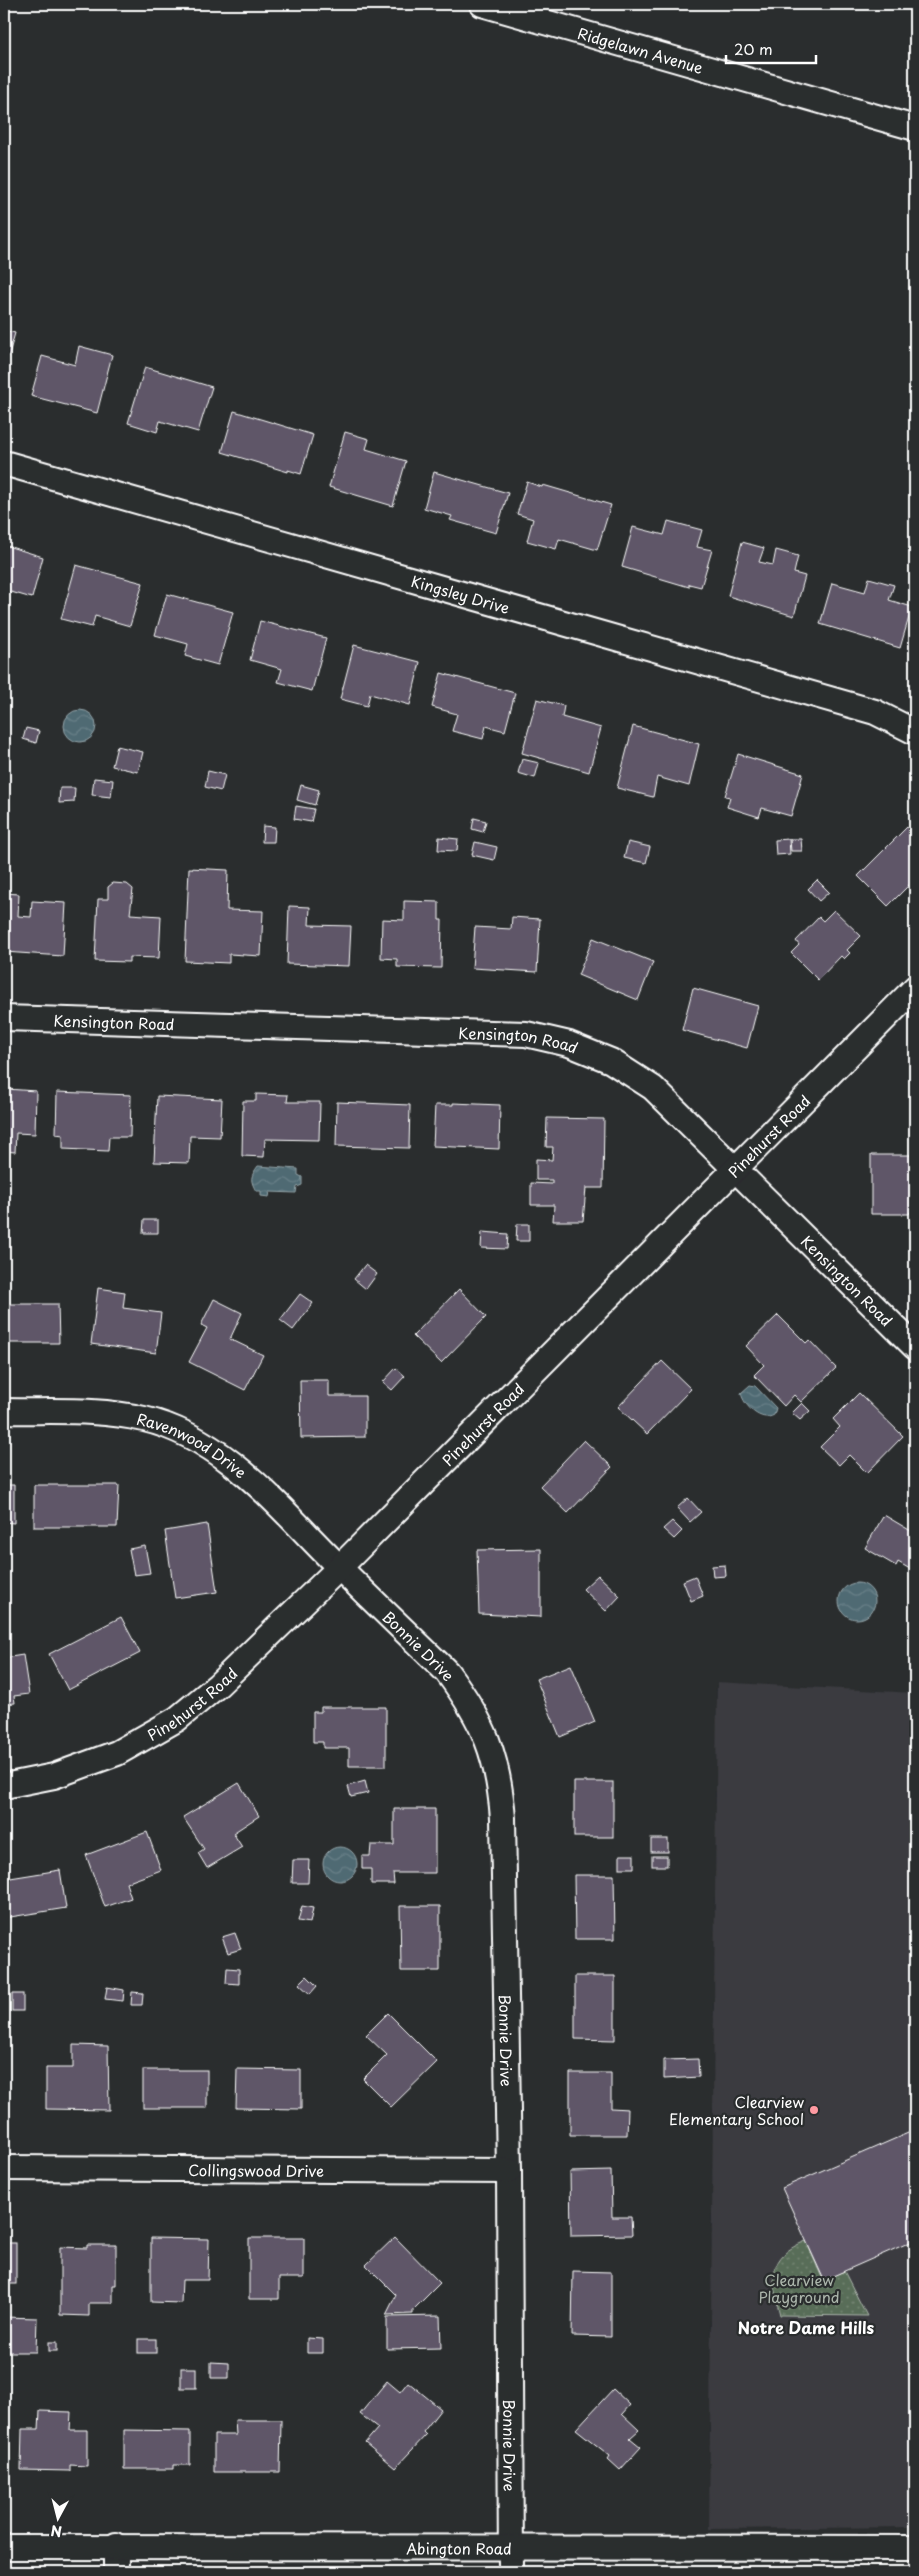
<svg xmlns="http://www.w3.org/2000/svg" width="919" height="2576" font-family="'Playpen Sans',sans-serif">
  <defs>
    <pattern id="park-dots" width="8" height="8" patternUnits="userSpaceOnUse" patternTransform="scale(1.25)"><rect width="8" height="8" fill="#596d58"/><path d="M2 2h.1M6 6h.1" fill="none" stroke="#728371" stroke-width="1.8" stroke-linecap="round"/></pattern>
    <pattern id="water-waves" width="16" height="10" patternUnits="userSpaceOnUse" patternTransform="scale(1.25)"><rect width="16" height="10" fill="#4f6a73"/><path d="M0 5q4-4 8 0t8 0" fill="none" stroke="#698088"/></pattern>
  </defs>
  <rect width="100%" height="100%" fill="#2a2d2e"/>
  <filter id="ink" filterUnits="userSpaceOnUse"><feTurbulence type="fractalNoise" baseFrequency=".02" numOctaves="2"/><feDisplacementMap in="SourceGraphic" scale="10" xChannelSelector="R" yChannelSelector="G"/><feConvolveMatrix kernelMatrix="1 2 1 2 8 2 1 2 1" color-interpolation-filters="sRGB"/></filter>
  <g filter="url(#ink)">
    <polygon fill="#3a3a3f" points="717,1682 915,1693 915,2527 709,2529"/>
    <path fill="url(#park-dots)" stroke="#acb6ac" d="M806 2241 823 2280 844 2271 867 2316 780 2315C771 2279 767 2256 806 2241Z"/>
    <g fill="url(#water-waves)" stroke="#95a6ab">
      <circle cx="80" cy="726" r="16"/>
      <path d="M258 1166 298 1169V1175L302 1177V1185L297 1187 296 1193 270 1192 269 1197 261 1196V1191H256C250 1180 250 1177 258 1166Z"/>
      <path d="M750 1385 755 1386 776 1408 774 1415C761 1423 744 1406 741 1393Z"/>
      <circle cx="857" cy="1601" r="18"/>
      <circle cx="340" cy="1864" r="17"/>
    </g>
    <g fill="#5e5768" stroke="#fff">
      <polygon points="4,330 15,333 4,372"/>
      <polygon points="79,346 112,355 97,413 31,396 42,356 75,365"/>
      <polygon points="145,367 212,387 198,432 160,421 157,432 128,423"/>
      <polygon points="234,411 313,435 301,474 288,470 288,472 222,452"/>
      <polygon points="345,432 369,439 366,449 406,461 393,506 329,487"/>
      <polygon points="434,472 508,493 496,533 450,520 452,516 424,508"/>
      <polygon points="527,482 542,487 543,485 611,505 597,550 559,539 556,549 527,541 533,519 517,514"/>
      <polygon points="668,521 702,530 697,547 712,550 701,587 689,584 689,587 622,567 633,527 664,535"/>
      <polygon points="742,542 764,548 759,562 773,565 776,550 798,556 794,573 805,576 794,616 728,596"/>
      <polygon points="4,545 43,557 32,598 4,590"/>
      <polygon points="76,565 143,583 130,626 95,616 92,627 61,619"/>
      <polygon points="869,578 894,585 889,600 912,607 900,648 820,624 832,583 865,592"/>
      <polygon points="167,594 233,612 218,665 185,656 188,644 155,635"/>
      <polygon points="260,621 326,638 312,691 278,682 282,669 250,660"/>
      <polygon points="354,645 420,662 410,705 370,694 367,706 340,699"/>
      <polygon points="441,673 515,693 505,731 486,726 483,739 452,731 457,714 432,707"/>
      <polygon points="537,699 564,706 562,717 601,728 589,772 522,753"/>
      <polygon points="633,726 699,744 689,786 657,777 653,797 617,788"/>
      <polygon points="26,728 39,731 36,743 23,739"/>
      <polygon points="117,746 143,752 138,772 112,766"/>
      <polygon points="738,754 803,774 791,816 762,808 759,817 727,807 730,797 725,796"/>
      <polygon points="522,759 539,763 535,778 518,773"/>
      <polygon points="208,771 225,775 221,791 205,787"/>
      <polygon points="94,778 113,780 111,797 92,795"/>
      <polygon points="301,785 319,790 315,805 297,800"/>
      <polygon points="60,788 75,788 74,802 59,803"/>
      <polygon points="296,806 314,809 311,822 294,819"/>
      <polygon points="474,818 486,821 483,832 472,829"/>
      <polygon points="263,826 275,827 274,842 262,842"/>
      <polygon points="907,827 915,835 915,879 888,906 858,876"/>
      <polygon points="439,837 458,839 457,851 438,850"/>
      <polygon points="789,839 790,854 776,855 775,840"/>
      <polygon points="790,839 801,839 802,851 791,851"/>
      <polygon points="475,842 497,847 494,860 472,855"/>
      <polygon points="628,842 650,847 646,863 624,858"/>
      <polygon points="189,868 228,870 227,910 263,911 261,956 229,954 229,963 185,961"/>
      <polygon points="817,880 829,892 819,901 808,889"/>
      <polygon points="113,883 127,884 133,889 130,914 161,916 159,958 129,957 129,962 95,961 98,899 108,899 108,887"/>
      <polygon points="4,893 19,894 18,916 31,917 32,901 66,903 63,956 4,952"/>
      <polygon points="404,901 439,902 439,920 442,920 441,968 397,967 397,959 381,958 382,919 404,920"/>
      <polygon points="289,906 310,907 309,925 351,926 349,966 287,964"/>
      <polygon points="834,910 861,936 847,950 850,953 844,959 841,956 818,980 791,953 799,945 796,941 819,917 823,921"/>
      <polygon points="512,917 540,919 537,972 472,968 475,927 511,929"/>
      <polygon points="593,938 653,962 638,1000 578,975"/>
      <polygon points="693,988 758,1006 747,1048 682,1030"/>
      <polygon points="4,1085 7,1085 6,1089 36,1091 35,1134 16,1133 15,1152 4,1151"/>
      <polygon points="57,1092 131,1095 130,1137 109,1137 108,1151 63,1149 63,1135 56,1134"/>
      <polygon points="256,1094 288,1095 287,1102 320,1102 319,1140 265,1139 264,1157 242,1156 243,1101 256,1101"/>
      <polygon points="157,1096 222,1099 220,1137 190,1136 189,1163 154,1162"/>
      <polygon points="337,1102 410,1105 409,1148 336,1146"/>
      <polygon points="453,1103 500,1105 499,1149 433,1146 435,1105 453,1105"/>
      <polygon points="547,1118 604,1119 603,1188 586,1188 583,1221 553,1221 554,1205 531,1205 531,1183 552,1184 552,1180 536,1180 536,1159 552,1160 553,1147 546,1147"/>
      <polygon points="871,1155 911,1155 911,1196 915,1196 915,1212 910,1212 909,1214 871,1214"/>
      <polygon points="144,1220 158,1220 158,1233 143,1233"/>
      <polygon points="517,1224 529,1224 529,1241 516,1241"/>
      <polygon points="482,1232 508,1234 507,1249 481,1248"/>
      <polygon points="365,1265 377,1274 366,1289 354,1279"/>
      <polygon points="98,1288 125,1292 123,1308 161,1313 156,1353 91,1344"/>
      <polygon points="459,1289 486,1317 441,1363 413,1336"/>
      <polygon points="300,1294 313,1303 293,1330 280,1320"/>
      <polygon points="214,1299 242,1313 230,1339 263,1355 245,1390 189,1362 207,1328 201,1325"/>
      <polygon points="4,1304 58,1304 59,1343 4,1343"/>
      <polygon points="778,1315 806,1343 809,1340 836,1368 801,1402 794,1395 784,1406 754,1375 764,1365 746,1346"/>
      <polygon points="662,1361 691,1389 647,1434 618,1407"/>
      <polygon points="396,1368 405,1376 392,1390 383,1382"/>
      <polygon points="300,1380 329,1380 329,1396 365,1396 365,1437 301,1438"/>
      <polygon points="859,1393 903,1436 867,1473 849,1455 839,1465 820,1447 840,1427 833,1419"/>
      <polygon points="802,1403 810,1411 800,1420 792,1413"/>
      <polygon points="584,1440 612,1467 568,1513 540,1486"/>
      <polygon points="4,1485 14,1485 14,1523 4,1522"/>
      <polygon points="34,1485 119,1485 117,1527 34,1527"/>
      <polygon points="688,1498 701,1512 690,1522 677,1508"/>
      <polygon points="884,1515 911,1531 915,1524 915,1572 898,1562 896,1566 865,1548"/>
      <polygon points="672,1521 682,1531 674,1539 663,1529"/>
      <polygon points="207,1524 217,1592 175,1598 165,1531"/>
      <polygon points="145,1546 150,1573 134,1575 129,1549"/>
      <polygon points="541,1549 541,1617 479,1614 477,1550"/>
      <polygon points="725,1565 726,1576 713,1577 712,1566"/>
      <polygon points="598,1575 620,1596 606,1611 583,1589"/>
      <polygon points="695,1576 703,1596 691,1601 683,1581"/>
      <polygon points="121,1617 140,1653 68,1690 49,1654"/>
      <polygon points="23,1655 29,1694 14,1696 15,1703 4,1704 4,1658"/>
      <polygon points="571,1665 595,1722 560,1737 536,1679"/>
      <polygon points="321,1707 386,1707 386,1766 349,1766 349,1748 323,1748 323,1742 313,1742 313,1712 321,1712"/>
      <polygon points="365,1781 368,1793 351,1797 348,1786"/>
      <rect x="574" y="1782" width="39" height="55"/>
      <polygon points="239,1783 259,1816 233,1833 242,1847 207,1868 198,1853 204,1849 183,1817"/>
      <polygon points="394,1809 435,1809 435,1873 393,1873 394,1884 371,1884 371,1869 362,1869 362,1856 370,1856 371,1845 394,1845"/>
      <polygon points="147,1832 161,1870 126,1883 131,1898 105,1907 86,1855"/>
      <rect x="651" y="1839" width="17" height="13"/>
      <rect x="620" y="1855" width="14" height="13"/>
      <rect x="652" y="1856" width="15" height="10"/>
      <polygon points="293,1860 309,1860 308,1883 292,1883"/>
      <polygon points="60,1870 66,1908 4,1918 4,1879"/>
      <polygon points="574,1875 614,1875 615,1939 575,1939"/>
      <polygon points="302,1906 313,1908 310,1923 298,1921"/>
      <polygon points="400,1906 440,1906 440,1971 401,1971"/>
      <polygon points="235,1933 241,1949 228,1953 222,1937"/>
      <polygon points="227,1968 239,1969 239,1984 226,1983"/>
      <polygon points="307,1976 317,1986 310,1994 299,1984"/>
      <polygon points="575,1976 615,1976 615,2040 575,2039"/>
      <polygon points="107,1987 124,1990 123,2001 105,1999"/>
      <polygon points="132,1992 143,1993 142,2005 131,2005"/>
      <rect x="12" y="1994" width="11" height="17"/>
      <polygon points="388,2013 437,2062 391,2107 363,2079 387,2055 366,2035"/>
      <polygon points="73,2045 108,2046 109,2110 46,2109 46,2068 73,2068"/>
      <polygon points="698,2059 699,2077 664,2079 664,2060"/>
      <polygon points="237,2069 301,2070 301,2109 236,2108"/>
      <rect x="143" y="2070" width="64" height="38"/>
      <polygon points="570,2073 611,2073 611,2108 628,2109 627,2135 570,2135"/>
      <polygon points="915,2130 915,2240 824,2280 782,2188"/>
      <polygon points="611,2171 612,2217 631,2217 632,2235 571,2236 570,2172"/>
      <polygon points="395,2237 440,2283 413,2310 413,2314 386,2315 396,2295 366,2265"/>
      <polygon points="151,2238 209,2239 208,2280 182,2280 181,2303 151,2302"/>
      <polygon points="249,2238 304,2238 304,2278 279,2278 279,2299 249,2299"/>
      <rect x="4" y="2243" width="12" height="41"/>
      <polygon points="87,2245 116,2245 116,2285 113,2285 113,2303 89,2303 89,2316 60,2315 60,2247 87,2248"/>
      <polygon points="573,2271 611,2272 611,2337 572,2336"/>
      <polygon points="440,2316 441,2348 387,2349 387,2317"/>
      <polygon points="4,2317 37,2318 36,2352 4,2352"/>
      <polygon points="307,2338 323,2339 323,2353 307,2353"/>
      <rect x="138" y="2339" width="18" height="14"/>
      <rect x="49" y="2342" width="8" height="9"/>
      <polygon points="211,2362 229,2363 229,2378 211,2378"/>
      <rect x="181" y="2368" width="15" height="20"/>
      <polygon points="387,2381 400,2392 408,2382 441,2409 423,2432 426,2435 395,2468 365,2443 378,2428 360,2414"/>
      <polygon points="613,2389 630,2405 622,2414 639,2430 630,2438 641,2447 620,2470 608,2459 610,2456 576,2429"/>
      <polygon points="40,2411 71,2412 70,2430 87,2430 87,2466 70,2465 70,2471 21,2470 22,2429 39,2429"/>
      <polygon points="235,2420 281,2420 280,2472 214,2472 214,2435 236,2435"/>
      <polygon points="124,2430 190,2431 190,2465 174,2465 174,2469 124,2469"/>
    </g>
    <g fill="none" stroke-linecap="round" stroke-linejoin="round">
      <g stroke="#fff" stroke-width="28">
        <g id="street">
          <path id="s1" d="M482 4 915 128"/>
          <path id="s2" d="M4 463 875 712 915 732"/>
          <path id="s3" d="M4 1018 526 1034 569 1044 611 1061 653 1088 915 1347"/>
          <path id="s4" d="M4 1411C50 1412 98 1408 144 1419 226 1438 281 1510 338 1566 374 1602 411 1637 447 1672 484 1722 498 1755 503 1818L509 2171 511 2572"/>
          <path id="s5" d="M4 1786 54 1776 117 1753 177 1719 218 1685 339 1568 915 988"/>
          <path id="s6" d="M4 2168 509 2171"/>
          <polyline points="116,2545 116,2572"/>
          <path id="s7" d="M4 2547 915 2548"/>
        </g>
      </g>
      <use href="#street" stroke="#2a2d2e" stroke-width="24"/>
    </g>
  </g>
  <circle fill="#ff9aa2" stroke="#2a2d2e" stroke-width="2" cx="814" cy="2110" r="5"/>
  <g text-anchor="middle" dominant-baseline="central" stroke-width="4.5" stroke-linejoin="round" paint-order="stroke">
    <g font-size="15" fill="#fff" stroke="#2a2d2e">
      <text stroke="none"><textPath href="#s1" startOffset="165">Ridgelawn Avenue</textPath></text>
      <text stroke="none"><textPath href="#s2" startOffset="475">Kingsley Drive</textPath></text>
      <text stroke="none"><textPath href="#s3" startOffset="110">Kensington Road</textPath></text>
      <text stroke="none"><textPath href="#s3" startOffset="515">Kensington Road</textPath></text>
      <text stroke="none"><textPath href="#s5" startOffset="1018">Pinehurst Road</textPath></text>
      <text stroke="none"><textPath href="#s3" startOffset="935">Kensington Road</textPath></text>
      <text stroke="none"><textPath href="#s5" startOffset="612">Pinehurst Road</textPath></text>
      <text stroke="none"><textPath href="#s4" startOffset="195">Ravenwood Drive</textPath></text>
      <text stroke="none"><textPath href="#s4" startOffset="501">Bonnie Drive</textPath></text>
      <text stroke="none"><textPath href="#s5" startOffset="208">Pinehurst Road</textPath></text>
      <text stroke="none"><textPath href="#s4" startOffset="921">Bonnie Drive</textPath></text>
      <text stroke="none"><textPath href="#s6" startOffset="252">Collingswood Drive</textPath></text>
      <text stroke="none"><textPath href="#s4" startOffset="1326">Bonnie Drive</textPath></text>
      <text stroke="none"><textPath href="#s7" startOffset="455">Abington Road</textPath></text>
    </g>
    <g font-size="15" fill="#fff" stroke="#2a2d2e" text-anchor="end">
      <text x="804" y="2101">Clearview<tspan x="804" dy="17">Elementary School</tspan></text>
    </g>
    <g font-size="15" fill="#acb6ac" stroke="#2a2d2e">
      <text x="799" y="2279">Clearview<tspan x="799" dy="17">Playground</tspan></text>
    </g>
    <g font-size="16" font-weight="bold" fill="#fff" stroke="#2a2d2e">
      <text x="806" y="2327">Notre Dame Hills</text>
    </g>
  </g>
  <rect width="919" height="2576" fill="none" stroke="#2a2d2e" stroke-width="20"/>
  <rect x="10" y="10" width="899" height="2556" fill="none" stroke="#fff" stroke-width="2" filter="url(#ink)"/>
  <g transform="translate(58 2518) rotate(187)" stroke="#2a2d2e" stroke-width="4" paint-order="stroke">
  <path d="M0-4L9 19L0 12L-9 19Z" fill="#ffffff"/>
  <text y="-8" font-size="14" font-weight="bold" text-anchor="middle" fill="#ffffff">N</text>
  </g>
  <path d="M726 55v8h90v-8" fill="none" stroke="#ffffff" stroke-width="2.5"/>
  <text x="734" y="55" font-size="15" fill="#ffffff" stroke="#2a2d2e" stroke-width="4" paint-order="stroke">20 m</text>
</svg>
